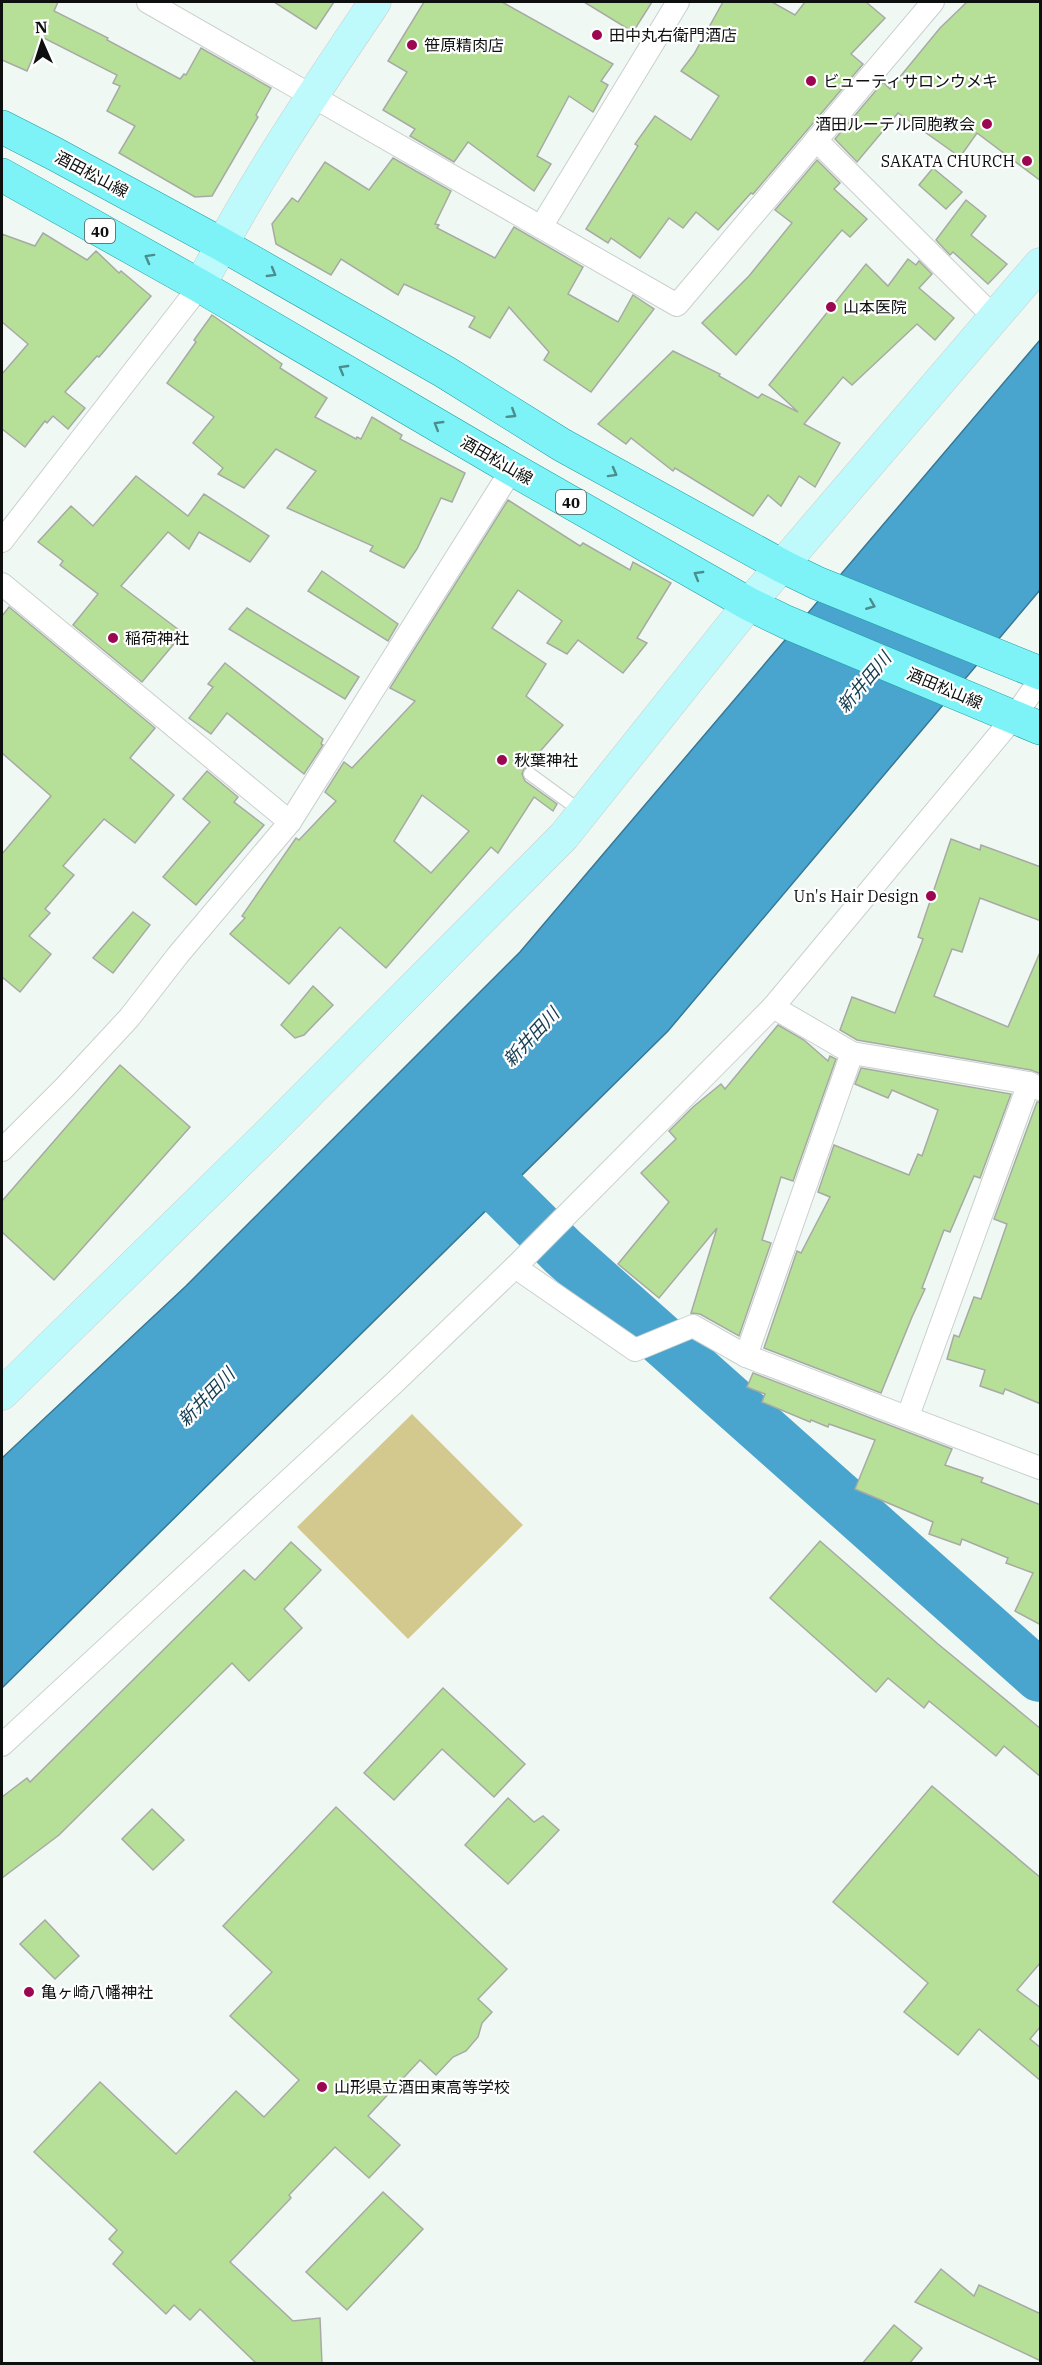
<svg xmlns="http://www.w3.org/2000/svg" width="1042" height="2365" font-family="'IBM Plex Serif','Noto Sans JP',serif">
  <rect width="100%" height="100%" fill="#f0f8f4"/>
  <polygon fill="#d3c98e" points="412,1414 523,1525 408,1639 297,1527"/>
  <polygon fill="#49a4ce" stroke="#377894" stroke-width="1.5" points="1040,340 1040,590 668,1031 2,1688 2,1458 186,1286 520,952"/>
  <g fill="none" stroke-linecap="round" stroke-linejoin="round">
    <polyline stroke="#49a4ce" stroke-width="52" points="453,1143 563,1252 1040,1676"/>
  </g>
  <g fill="#b6e097" stroke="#a7aaa4" stroke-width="1.5" fill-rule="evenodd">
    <polygon points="2,2 58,2 54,11 108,38 107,40 180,79 184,74 186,75 201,48 271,88 256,115 258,117 212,196 195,197 119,153 135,126 107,111 120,86 113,83 117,75 42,37 27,71 2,60"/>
    <polygon points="274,2 334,2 316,29"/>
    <polygon points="424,2 502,2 613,64 601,81 608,85 593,112 569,96 537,156 551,164 534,191 468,142 454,162 410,136 415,129 383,110 407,72 388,61"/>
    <polygon points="584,2 652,2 633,32"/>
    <polygon points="723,2 772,2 795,15 805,2 866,2 885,18 851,54 863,64 753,194 751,193 718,230 696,212 683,228 669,218 640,258 611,238 608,243 586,229 638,146 635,144 655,116 691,140 719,96 681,71 694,54"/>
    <polygon points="967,2 1041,2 1041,181 977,133 960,157 898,113 857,162 835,139 883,82 890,89 940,28"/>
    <polygon points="393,158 451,191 435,224 439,225 437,228 495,258 514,227 583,267 568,294 618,322 633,295 654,309 591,392 544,360 549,352 509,307 490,338 469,327 475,317 404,284 398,295 341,259 331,275 276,244 272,224 292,198 298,202 325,162 369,190"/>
    <polygon points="817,160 840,183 834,189 867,219 850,237 842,230 736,355 702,323 749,276 792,223 775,210"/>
    <polygon points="933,168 962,192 946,209 919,185"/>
    <polygon points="966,200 986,216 971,235 1007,264 988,284 953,252 950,255 936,240"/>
    <polygon points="43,233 87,260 96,251 119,273 121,271 151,296 99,357 97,356 65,392 85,408 68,429 53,416 47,423 45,421 25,447 2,429 2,374 28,344 2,322 2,234 35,246"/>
    <polygon points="908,259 916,265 919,261 932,274 919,288 954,318 935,340 917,324 852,385 843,377 804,424 840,443 815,487 799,476 781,506 768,495 753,516 675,468 673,471 631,438 626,444 598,424 673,351 720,374 719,376 758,398 762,394 798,412 769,385 866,264 888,286"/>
    <polygon points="212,315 282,364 280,368 327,398 315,417 356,439 357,437 361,439 372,417 402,435 400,439 465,473 452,502 441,498 417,549 404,568 370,551 373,546 287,508 316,471 276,449 244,488 218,474 223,468 193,443 214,417 167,383 196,342 194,340"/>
    <polygon points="136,476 188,516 204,494 269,536 250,562 199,532 189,549 168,532 121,586 183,633 142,682 73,625 98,594 60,565 63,561 38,542 71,506 93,526"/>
    <path d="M508 500 580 546 583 543 630 570 633 562 671 583 637 638 647 643 623 673 578 640 567 654 547 643 562 621 518 590 492 628 546 664 526 696 563 725 529 764 531 766 524 769 522 774 525 781 557 804 553 811 534 797 498 853 491 847 386 968 340 927 289 984 230 934 245 918 242 916 296 838 299 840 336 801 325 792 344 762 352 768 415 701 390 688ZM422 795 469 831 431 873 394 841Z"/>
    <polygon points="322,571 398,624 388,641 308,591"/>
    <polygon points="9,607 155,728 130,758 174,795 135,843 104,819 63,866 74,875 45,909 50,913 29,936 51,954 20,992 2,977 2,854 51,796 2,753 2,616"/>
    <polygon points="247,608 359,677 345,699 229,629"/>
    <polygon points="225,663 323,739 321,744 323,745 304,774 227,713 211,734 189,718 213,687 208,684"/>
    <polygon points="207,771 238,797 234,802 264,825 196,905 163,877 210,822 183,799"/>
    <polygon points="951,839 980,850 981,845 1041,867 1041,921 980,898 962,952 952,949 934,996 1008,1027 1041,950 1041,1074 1031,1070 857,1040 840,1030 852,997 895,1013 923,939 918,937"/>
    <polygon points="133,912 150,925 113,973 93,958"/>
    <polygon points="313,986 333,1005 304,1035 295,1038 281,1025"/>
    <polygon points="778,1025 804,1040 828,1061 830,1056 836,1059 793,1181 781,1177 762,1240 771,1243 739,1336 700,1314 691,1313 717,1228 659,1298 618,1264 669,1202 641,1173 676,1139 669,1131 693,1107 721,1084 725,1089"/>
    <polygon points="120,1065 190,1127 54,1280 2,1232 2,1201"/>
    <polygon points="861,1068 1011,1094 980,1178 974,1176 950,1232 944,1230 922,1288 925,1289 912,1317 881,1393 764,1348 797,1251 801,1253 830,1197 818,1192 834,1145 909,1175 918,1154 922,1156 938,1110 892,1090 888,1098 855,1084"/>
    <polygon points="1037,1102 1041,1102 1041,1404 1005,1389 1003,1394 980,1386 985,1370 947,1359 954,1335 959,1337 974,1297 981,1299 1007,1224 994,1219"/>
    <polygon points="753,1373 952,1449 945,1465 983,1478 981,1482 1041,1505 1041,1625 1015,1611 1033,1573 1006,1563 1008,1558 962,1539 960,1545 929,1534 933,1522 855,1489 875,1440 829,1424 828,1427 811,1420 810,1422 762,1402 765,1394 747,1387"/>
    <polygon points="820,1541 938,1644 1041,1729 1041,1777 1004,1746 996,1756 929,1701 924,1708 888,1678 876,1692 770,1598"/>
    <polygon points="291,1542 321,1570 284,1609 302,1628 249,1681 232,1663 59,1835 2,1878 2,1797 27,1778 30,1782 244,1570 255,1580"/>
    <polygon points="443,1688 525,1764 494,1797 442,1749 394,1800 364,1773"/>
    <polygon points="932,1786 1041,1878 1041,1962 1017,1990 1041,2008 1041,2026 1030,2039 1041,2048 1041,2081 979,2029 958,2055 904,2012 928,1983 833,1902"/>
    <polygon points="508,1798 534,1822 543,1816 559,1830 508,1884 465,1845"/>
    <polygon points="336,1807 507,1969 478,1999 492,2012 482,2023 478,2037 466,2051 453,2057 436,2075 420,2060 368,2116 400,2145 369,2178 335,2147 289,2195 291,2198 230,2262 293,2321 320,2318 322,2364 257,2364 200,2309 190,2320 174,2305 166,2314 113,2264 123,2252 109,2239 117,2230 34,2152 100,2082 176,2154 236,2091 264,2117 299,2080 230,2016 272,1972 223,1926"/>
    <polygon points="152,1809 184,1840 153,1870 122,1839"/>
    <polygon points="45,1920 79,1956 55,1979 20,1944"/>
    <polygon points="383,2192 423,2229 347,2310 306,2272"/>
    <polygon points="941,2269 974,2296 979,2285 1041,2314 1041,2361 915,2302"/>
    <polygon points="894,2325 922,2348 909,2364 862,2364"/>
  </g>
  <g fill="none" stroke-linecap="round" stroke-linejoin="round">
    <g stroke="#c9d0cd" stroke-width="14">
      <polyline id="lane" points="530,774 582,812"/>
    </g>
    <g stroke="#c9d0cd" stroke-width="24">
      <g id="street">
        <polyline points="148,2 677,305 933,2"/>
        <polyline points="816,140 995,318"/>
        <polyline points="541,227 678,2"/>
        <polyline points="2,541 200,286"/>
        <polyline points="2,584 290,822"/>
        <polyline points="773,1007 852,1053 1029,1083 1040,1089"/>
        <polyline points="2,1150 65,1087 129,1018 178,955 290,822 512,469"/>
        <polyline points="515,1267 635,1350 693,1326 746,1356 1040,1468"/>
        <polyline points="746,1356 852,1053"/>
        <polyline points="908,1416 1029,1083"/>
        <polyline points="2,1745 394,1383 515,1267 773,1007 1014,717 1040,680"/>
      </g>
    </g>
    <g stroke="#c9d0cd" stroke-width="33">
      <g id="secondary">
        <path d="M200 286C250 187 313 94 375 2"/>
        <polyline points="2,1394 267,1135 564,836 749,604 1040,264"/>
      </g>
    </g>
    <g stroke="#1d9ea2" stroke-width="34">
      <g id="primary">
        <polyline points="2,127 53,153 221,244 445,372 562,445 782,566 817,583 1040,673"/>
        <polyline points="2,175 200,286 512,469 749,604 786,622 1040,728"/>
      </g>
    </g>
    <use href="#lane" stroke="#fff" stroke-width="12"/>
    <use href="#street" stroke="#fff" stroke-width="22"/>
    <use href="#secondary" stroke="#bef9fb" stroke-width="32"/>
    <use href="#primary" stroke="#7df3f7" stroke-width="33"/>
  </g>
  <defs><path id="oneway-chevron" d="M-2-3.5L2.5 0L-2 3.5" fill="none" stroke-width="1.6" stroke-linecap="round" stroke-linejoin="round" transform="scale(1.5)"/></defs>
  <g stroke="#4b8d8e">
    <use href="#oneway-chevron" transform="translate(149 258) rotate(-151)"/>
    <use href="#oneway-chevron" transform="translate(272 273) rotate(30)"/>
    <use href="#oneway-chevron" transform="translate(343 369) rotate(-150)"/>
    <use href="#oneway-chevron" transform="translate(512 414) rotate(32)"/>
    <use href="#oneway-chevron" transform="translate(438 425) rotate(-149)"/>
    <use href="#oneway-chevron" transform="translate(613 473) rotate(29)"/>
    <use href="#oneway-chevron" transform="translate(698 575) rotate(-150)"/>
    <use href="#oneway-chevron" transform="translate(871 605) rotate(22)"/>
  </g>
  <g fill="#9d0650" stroke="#fff" stroke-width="2">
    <circle cx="597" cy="35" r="6"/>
    <circle cx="412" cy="45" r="6"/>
    <circle cx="811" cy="81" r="6"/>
    <circle cx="987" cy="124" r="6"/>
    <circle cx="1027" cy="161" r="6"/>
    <circle cx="831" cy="307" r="6"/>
    <circle cx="113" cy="638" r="6"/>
    <circle cx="502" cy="760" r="6"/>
    <circle cx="931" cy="896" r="6"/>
    <circle cx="29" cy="1992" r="6"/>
    <circle cx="322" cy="2087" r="6"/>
  </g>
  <g text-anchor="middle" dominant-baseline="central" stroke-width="4.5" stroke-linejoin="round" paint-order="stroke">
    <g fill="#fff" stroke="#565856" stroke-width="1.5">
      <rect x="85" y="219" width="30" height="24" rx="4.5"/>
      <rect x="556" y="490" width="30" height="24" rx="4.5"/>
    </g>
    <g font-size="15" font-weight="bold" fill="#0d100e">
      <text x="100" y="231">40</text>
      <text x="571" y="502">40</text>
    </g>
    <g font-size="16" fill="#0d100e" stroke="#fff" text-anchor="start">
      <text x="609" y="35">田中丸右衛門酒店</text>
      <text x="424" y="45">笹原精肉店</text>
      <text x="823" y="81">ビューティサロンウメキ</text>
      <text x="975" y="124" text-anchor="end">酒田ルーテル同胞教会</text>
      <text x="1015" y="161" text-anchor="end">SAKATA CHURCH</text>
      <text x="843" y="307">山本医院</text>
      <text x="125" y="638">稲荷神社</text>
      <text x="514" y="760">秋葉神社</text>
      <text x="919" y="896" text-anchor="end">Un's Hair Design</text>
      <text x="41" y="1992">亀ヶ崎八幡神社</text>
      <text x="334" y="2087">山形県立酒田東高等学校</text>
    </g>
    <g font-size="16" fill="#0d100e" stroke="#fff">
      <text transform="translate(92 174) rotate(28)">酒田松山線</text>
      <text transform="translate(497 460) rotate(30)">酒田松山線</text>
      <text transform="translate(945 688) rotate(23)">酒田松山線</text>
    </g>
    <g font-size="18" font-style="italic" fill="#133b4d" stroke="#fff">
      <text transform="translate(864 682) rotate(-50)">新井田川</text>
      <text transform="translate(531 1037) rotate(-47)">新井田川</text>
      <text transform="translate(206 1397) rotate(-46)">新井田川</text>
    </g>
  </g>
  <rect width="1042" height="2365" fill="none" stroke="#0d100e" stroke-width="6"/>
  <g transform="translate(42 42) rotate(357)" stroke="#ffffff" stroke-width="4.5" paint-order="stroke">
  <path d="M0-4.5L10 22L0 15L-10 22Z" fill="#0d100e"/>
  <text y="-9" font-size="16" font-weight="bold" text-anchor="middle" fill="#0d100e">N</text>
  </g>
</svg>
